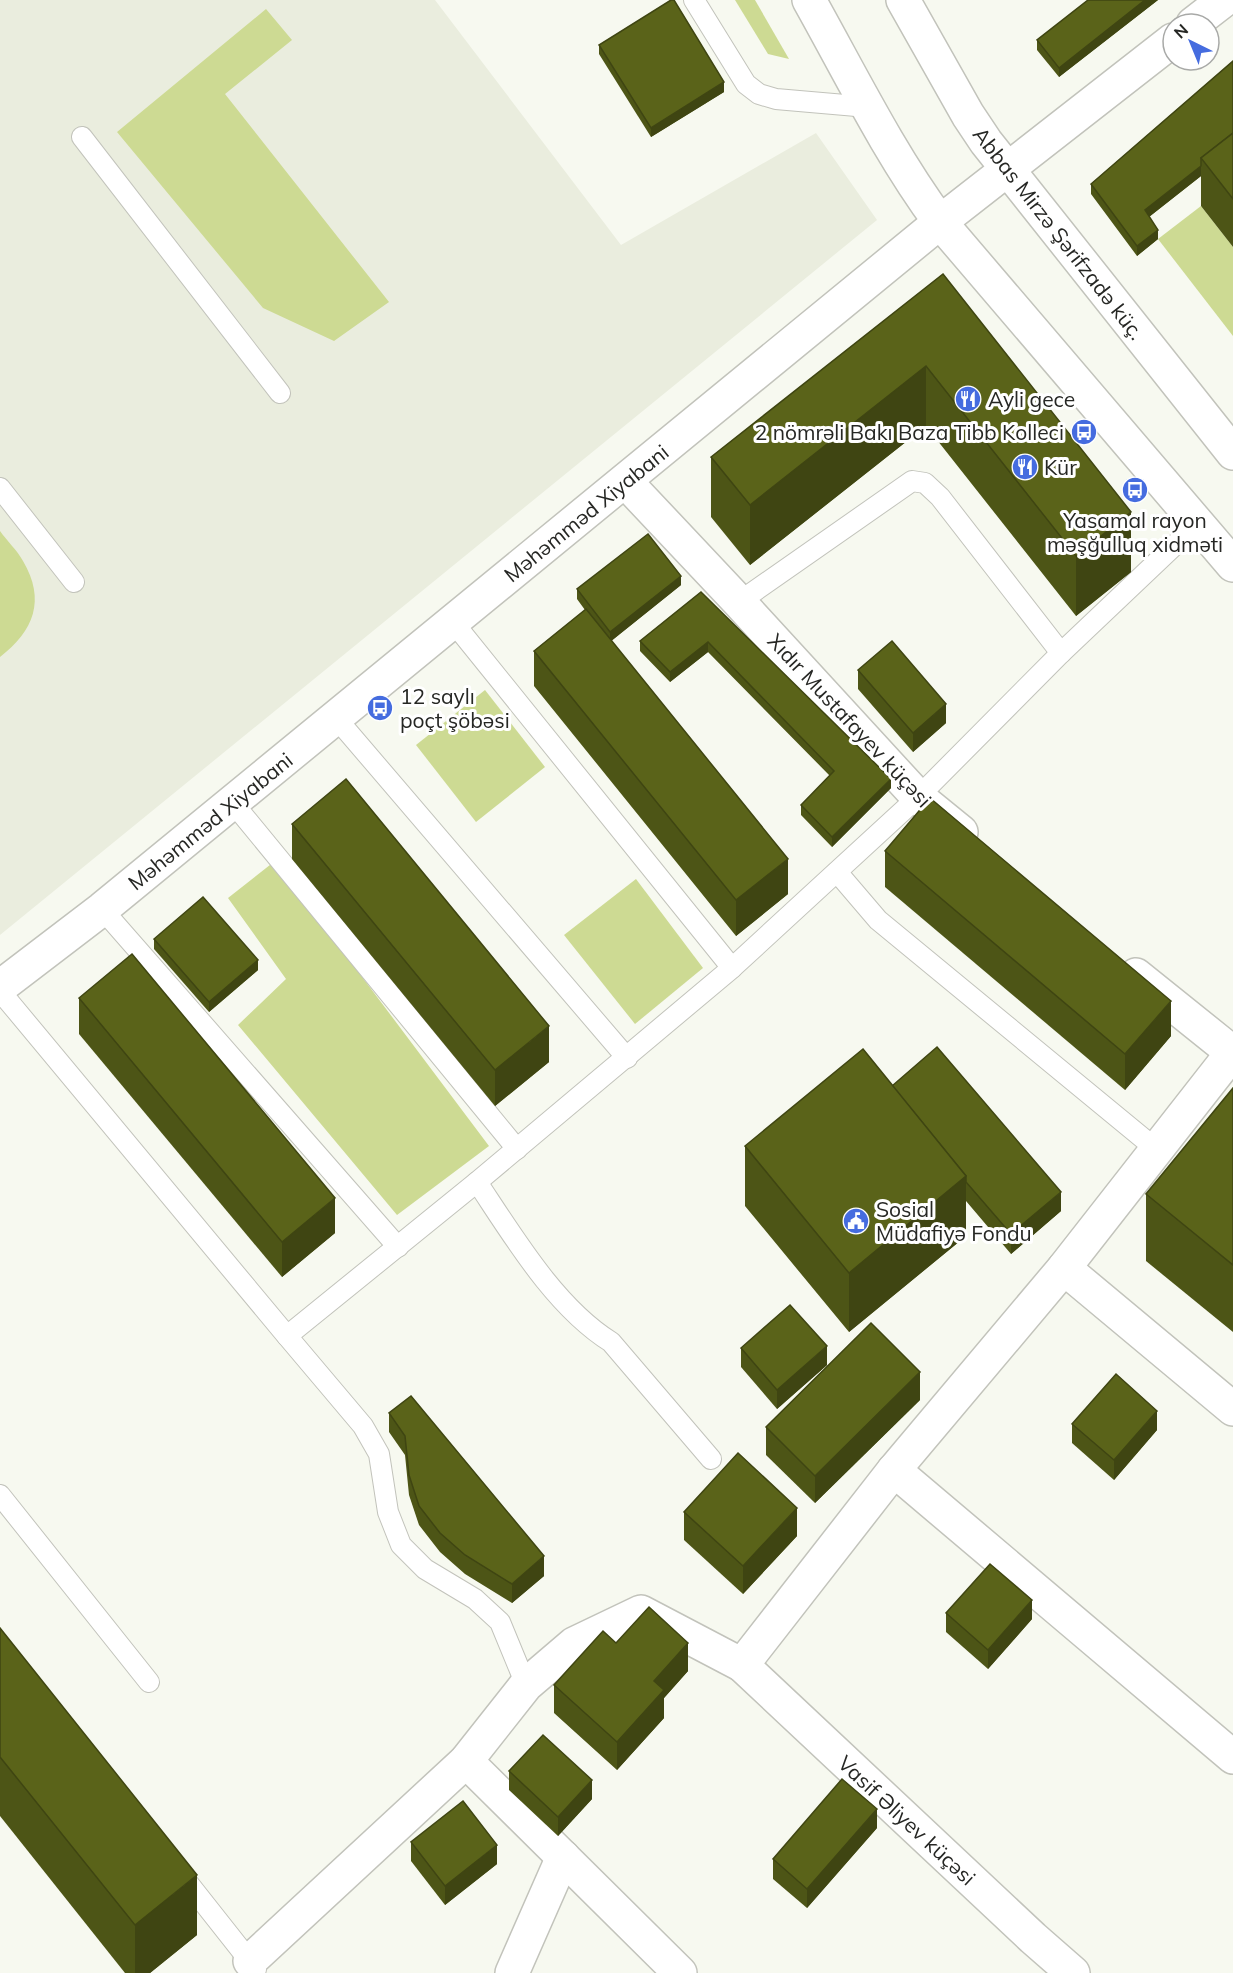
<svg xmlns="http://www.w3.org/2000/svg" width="1233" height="1973" font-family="Mulish,sans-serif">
  <rect width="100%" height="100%" fill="#f7f9f0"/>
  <polygon fill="#eaedde" points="0,0 435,0 621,245 816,133 877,220 0,935"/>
  <g fill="#cdda93">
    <polygon points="735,0 755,0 789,59 768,54"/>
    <polygon points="266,9 292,40 225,94 389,302 334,341 263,308 117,132"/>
    <polygon points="1201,206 1233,247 1233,336 1158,239"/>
    <path d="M0 531C7 541 17 550 23 561 46 600 34 631 0 657Z"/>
    <polygon points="485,690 545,767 476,822 416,745"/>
    <polygon points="275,861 489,1146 397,1215 238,1025 286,979 228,898"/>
    <polygon points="636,879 703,968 635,1024 564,935"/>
  </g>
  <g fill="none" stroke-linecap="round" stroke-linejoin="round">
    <g stroke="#c2c3bb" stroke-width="22">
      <g id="service">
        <polyline points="694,0 746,84 759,94 776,99 868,107"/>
        <polyline points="82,137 280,393"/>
        <polyline points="0,488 74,582"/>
        <polyline points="739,602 912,481 925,483 940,497 1061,653"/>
        <polyline points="453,622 732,968"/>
        <polyline points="336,718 627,1058"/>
        <polyline points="233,803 517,1149"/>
        <polyline points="837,872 878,920 1156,1149"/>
        <polyline points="102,909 398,1247"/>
        <polyline points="0,991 287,1336 477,1182 732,968 918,797 1061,653 1197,524"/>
        <path d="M477 1182C513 1236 555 1307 611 1342L711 1459"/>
        <polyline points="287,1336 363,1426 379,1454 388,1512 401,1545 425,1569 475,1599 500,1622 526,1685"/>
        <polyline points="0,1495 149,1682"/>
        <polyline points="181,1874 256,1969"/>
      </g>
    </g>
    <g stroke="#c2c3bb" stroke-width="36">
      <g id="minor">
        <polyline points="625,481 739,602 918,797 961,832"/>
        <polyline points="1136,975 1233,1053"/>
        <polyline points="1064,1268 1233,1409"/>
        <polyline points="894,1470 1233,1757"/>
        <polyline points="742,1665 1033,1938 1073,1973"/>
        <polyline points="466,1761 680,1973"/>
        <polyline points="250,1961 466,1761 526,1685 574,1644 641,1612 742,1665 894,1470 1064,1268 1233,1052"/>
        <polyline points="512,1973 563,1857"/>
      </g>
    </g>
    <g stroke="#c2c3bb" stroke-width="36">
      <g id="tertiary">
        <polyline points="1193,24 1224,0"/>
        <polyline points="0,987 102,909 940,222 1173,40"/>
      </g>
    </g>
    <g stroke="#c2c3bb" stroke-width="36">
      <g id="secondary">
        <path d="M809 0C851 75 889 153 940 222L1233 565"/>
        <polyline points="903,0 968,115 986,142 1233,453"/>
      </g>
    </g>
    <use href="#service" stroke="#fff" stroke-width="20"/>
    <use href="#minor" stroke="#fff" stroke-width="33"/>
    <use href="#tertiary" stroke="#fff" stroke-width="33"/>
    <use href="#secondary" stroke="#fff" stroke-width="33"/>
  </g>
  <g fill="#4d5516">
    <polygon points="1088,0 1158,0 1059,77 1037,50 1037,40"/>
    <polygon points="599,45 724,92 651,137 599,54"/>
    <polygon points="1233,61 1233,247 1201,206 1201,176 1149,217 1158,239 1137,256 1091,194 1091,184"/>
    <polygon points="943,274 1131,572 1076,616 926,426 750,565 711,517 711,457"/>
    <polygon points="681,585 611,641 788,894 736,936 534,686 534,651 585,610 577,599 577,589"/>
    <polygon points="701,592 891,788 832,847 801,815 801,805 830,776 708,652 670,682 640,651 640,641"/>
    <polygon points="858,670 946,723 913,752 858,689"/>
    <polygon points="292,824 549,1062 495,1106 292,859"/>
    <polygon points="885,851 1171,1036 1125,1090 885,887"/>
    <polygon points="154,939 258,970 209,1012 154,949"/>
    <polygon points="79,998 335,1233 282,1277 79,1034"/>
    <polygon points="892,1086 1061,1211 1011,1254 966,1201 966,1236 849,1332 745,1206 745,1146"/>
    <polygon points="1233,1088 1233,1332 1146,1261 1146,1194"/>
    <polygon points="741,1348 827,1365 777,1409 741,1367"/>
    <polygon points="920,1400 815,1503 766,1455 766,1427"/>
    <polygon points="389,1413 544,1576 512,1603 465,1574 440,1552 419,1525 409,1495 405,1455 389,1432"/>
    <polygon points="1072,1424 1157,1430 1114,1480 1072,1443"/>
    <polygon points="684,1512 797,1536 743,1594 684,1540"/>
    <polygon points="946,1613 1032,1619 988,1669 946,1632"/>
    <polygon points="0,1628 197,1935 150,1973 125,1973 0,1816"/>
    <polygon points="616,1643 688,1671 664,1698 664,1718 617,1770 554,1713 554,1685"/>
    <polygon points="509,1771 592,1799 558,1836 509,1790"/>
    <polygon points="877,1828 807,1908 773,1879 773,1859"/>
    <polygon points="411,1842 497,1864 445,1905 411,1861"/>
  </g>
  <g fill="#3f4512">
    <polygon points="1145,0 1158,0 1059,77 1059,68"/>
    <polygon points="724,82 724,92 651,137 651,128"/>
    <polygon points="1201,166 1201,176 1145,220 1145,210"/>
    <polygon points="1158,230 1158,239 1137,256 1137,246"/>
    <polygon points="926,366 926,426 750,565 750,505"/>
    <polygon points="1131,512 1131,572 1076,616 1076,556"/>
    <polygon points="681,576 681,585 610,642 610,632"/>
    <polygon points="708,642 708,652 670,682 670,672"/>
    <polygon points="946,704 946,723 913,752 913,733"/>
    <polygon points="891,779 891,788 832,847 832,837"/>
    <polygon points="788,859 788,894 736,936 736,900"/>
    <polygon points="258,960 258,970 209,1012 209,1002"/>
    <polygon points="1171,1001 1171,1036 1125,1090 1125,1054"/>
    <polygon points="549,1026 549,1062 495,1106 495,1070"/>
    <polygon points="966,1176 966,1236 849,1332 849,1273"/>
    <polygon points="1061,1192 1061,1211 1011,1254 1011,1234"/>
    <polygon points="335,1198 335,1233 282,1277 282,1242"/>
    <polygon points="827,1346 827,1365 777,1409 777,1390"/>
    <polygon points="920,1372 920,1400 815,1503 815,1476"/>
    <polygon points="1157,1411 1157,1430 1114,1480 1114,1460"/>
    <polygon points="797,1508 797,1536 743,1594 743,1566"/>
    <polygon points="544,1556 544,1576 512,1603 512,1584"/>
    <polygon points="1032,1600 1032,1619 988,1669 988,1650"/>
    <polygon points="688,1643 688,1671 664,1698 664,1718 617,1770 617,1742 654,1681"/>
    <polygon points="592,1780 592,1799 558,1836 558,1817"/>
    <polygon points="877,1809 877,1828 807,1908 807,1889"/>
    <polygon points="497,1845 497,1864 445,1905 445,1886"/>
    <polygon points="197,1875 197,1935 150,1973 135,1973 135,1925"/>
  </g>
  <g fill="#5a6319" stroke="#3f4512" stroke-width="1.5">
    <polygon points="671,0 674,0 724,82 651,128 599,45"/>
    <polygon points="1088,0 1145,0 1059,68 1037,40"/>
    <polygon points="1233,61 1233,133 1201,158 1201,166 1145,210 1158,230 1137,246 1091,184"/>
    <polygon points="1233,133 1233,199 1201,158"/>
    <polygon points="943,274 1131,512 1076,556 926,366 750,505 711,457"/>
    <polygon points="648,534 681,576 610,632 577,589"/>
    <polygon points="701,592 891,779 832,837 801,805 834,771 708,642 670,672 640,641"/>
    <polygon points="586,609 788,859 736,900 534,651"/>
    <polygon points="892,641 946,704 913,733 858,670"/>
    <polygon points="346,779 549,1026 495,1070 292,824"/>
    <polygon points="930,798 1171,1001 1125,1054 885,851"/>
    <polygon points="203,897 258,960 209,1002 154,939"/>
    <polygon points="132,954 335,1198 282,1242 79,998"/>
    <polygon points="937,1047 1061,1192 1011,1234 966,1182 966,1176 892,1086"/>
    <polygon points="863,1049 966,1176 849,1273 745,1146"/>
    <polygon points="1233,1088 1233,1265 1146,1194"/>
    <polygon points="790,1305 827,1346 777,1390 741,1348"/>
    <polygon points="871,1323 920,1372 815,1476 766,1427"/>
    <polygon points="1116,1374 1157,1411 1114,1460 1072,1424"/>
    <polygon points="411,1396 544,1556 512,1584 465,1555 440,1533 419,1506 409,1475 405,1436 389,1413"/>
    <polygon points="738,1453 797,1508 743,1566 684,1512"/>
    <polygon points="990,1564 1032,1600 988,1650 946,1613"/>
    <polygon points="649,1607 688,1643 654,1681 664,1690 617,1742 554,1685 603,1631 616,1643"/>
    <polygon points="0,1628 197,1875 135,1925 0,1757"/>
    <polygon points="543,1735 592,1780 558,1817 509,1771"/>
    <polygon points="842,1779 877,1809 807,1889 773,1859"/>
    <polygon points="463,1801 497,1845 445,1886 411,1842"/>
  </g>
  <defs>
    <g id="restaurant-disc" transform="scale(1.35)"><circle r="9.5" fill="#456cdf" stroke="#fff"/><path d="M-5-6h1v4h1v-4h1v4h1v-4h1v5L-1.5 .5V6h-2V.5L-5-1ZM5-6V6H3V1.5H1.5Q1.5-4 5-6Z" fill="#fff"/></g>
    <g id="bus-disc" transform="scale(1.35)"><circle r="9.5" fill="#456cdf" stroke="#fff"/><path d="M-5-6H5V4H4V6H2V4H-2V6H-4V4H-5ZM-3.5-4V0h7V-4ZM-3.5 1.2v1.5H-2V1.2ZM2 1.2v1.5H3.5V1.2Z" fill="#fff"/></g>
    <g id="civic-disc" transform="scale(1.35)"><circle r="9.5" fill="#456cdf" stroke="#fff"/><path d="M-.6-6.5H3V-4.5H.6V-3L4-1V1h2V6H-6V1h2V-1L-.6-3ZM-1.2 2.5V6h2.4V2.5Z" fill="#fff"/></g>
  </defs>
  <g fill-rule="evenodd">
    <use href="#restaurant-disc" x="968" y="399"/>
    <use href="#bus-disc" x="1084" y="432"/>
    <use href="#restaurant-disc" x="1025" y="467"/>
    <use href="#bus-disc" x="1135" y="490"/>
    <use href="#bus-disc" x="380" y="708"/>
    <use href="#civic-disc" x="856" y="1221"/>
  </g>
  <g text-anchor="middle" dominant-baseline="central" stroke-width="6" stroke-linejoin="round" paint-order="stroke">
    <g font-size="21" fill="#262724" stroke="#fff">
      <text transform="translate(1059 233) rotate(52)">Abbas Mirzə Şərifzadə küç.</text>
      <text transform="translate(586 513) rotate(-39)">Məhəmməd Xiyabani</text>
      <text transform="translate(850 720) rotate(47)">Xıdır Mustafayev küçəsi</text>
      <text transform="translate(210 821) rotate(-39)">Məhəmməd Xiyabani</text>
      <text transform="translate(907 1820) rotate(43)">Vasif Əliyev küçəsi</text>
    </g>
    <g font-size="21" fill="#262724" stroke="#fff" text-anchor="start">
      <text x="988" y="399">Ayli gece</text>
      <text x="1064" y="432" text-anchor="end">2 nömrəli Bakı Baza Tibb Kolleci</text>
      <text x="1044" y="467">Kür</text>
      <text x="1135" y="520" text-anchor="middle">Yasamal rayon<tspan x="1135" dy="24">məşğulluq xidməti</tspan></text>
      <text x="400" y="696">12 saylı<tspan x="400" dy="24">poçt şöbəsi</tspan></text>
      <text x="876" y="1209">Sosial<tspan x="876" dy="24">Müdafiyə Fondu</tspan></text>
    </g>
  </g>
  <g transform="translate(1191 42) rotate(317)"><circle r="28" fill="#ffffff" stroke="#a8a9a7" stroke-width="1.5"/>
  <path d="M0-4.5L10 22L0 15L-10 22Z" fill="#456cdf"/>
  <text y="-9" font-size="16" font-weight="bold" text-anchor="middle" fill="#262724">N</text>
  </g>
</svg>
